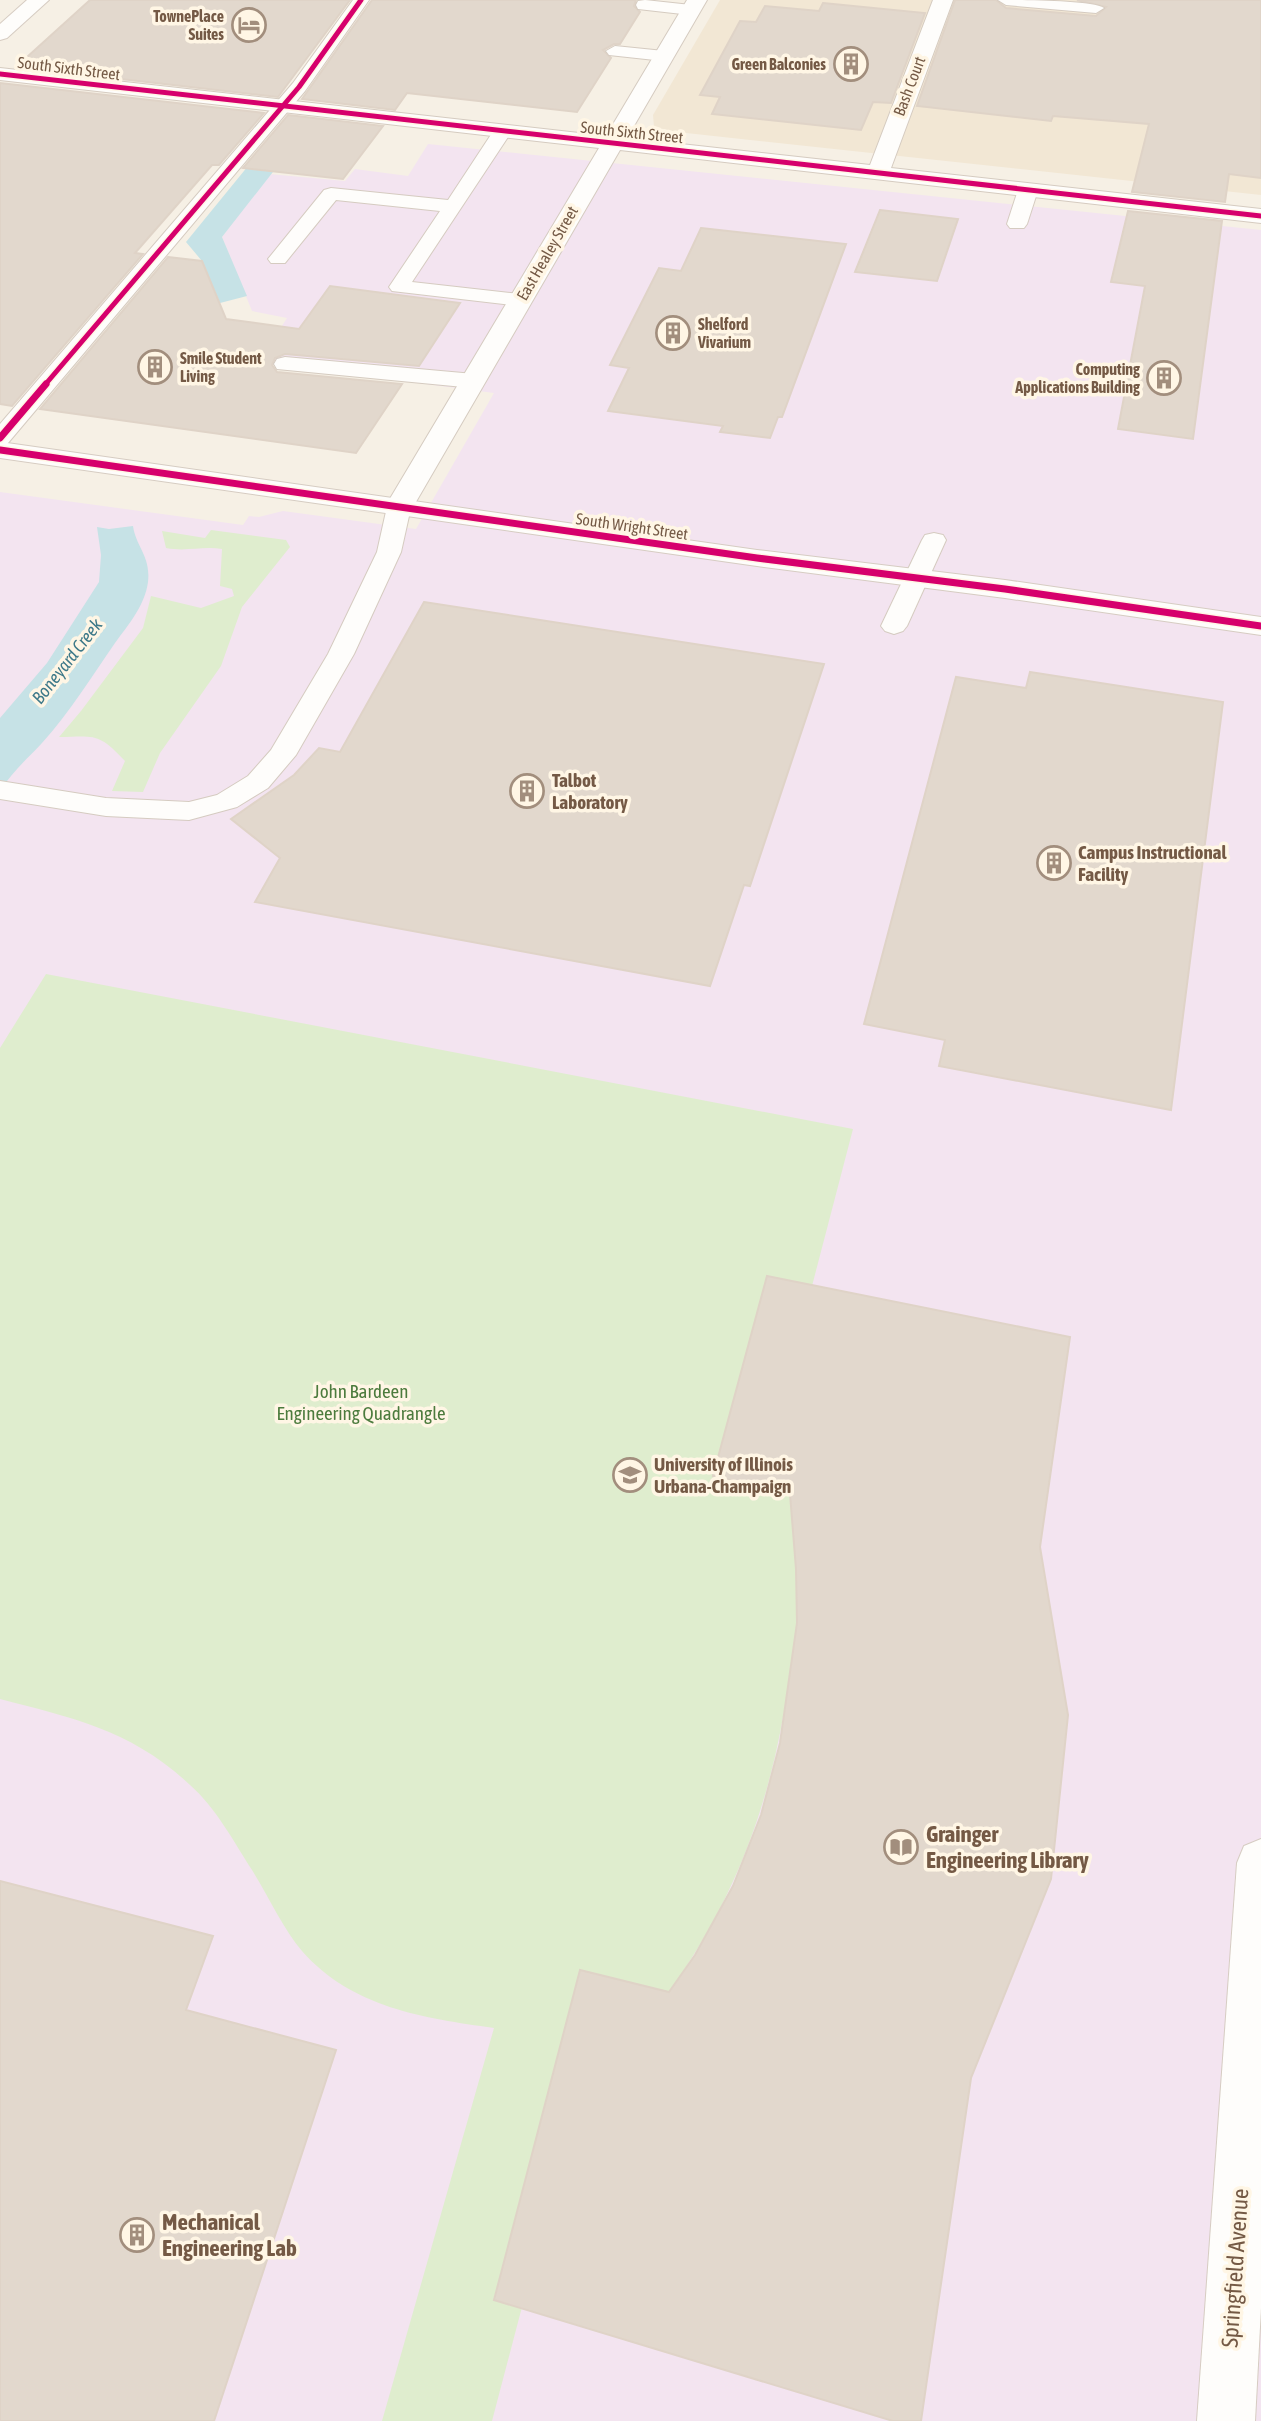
<svg xmlns="http://www.w3.org/2000/svg" width="1261" height="2421" font-family="'Asap Condensed',sans-serif">
  <rect width="100%" height="100%" fill="#f6f0e5"/>
  <polygon fill="#f2e7d4" points="720,0 1261,0 1261,195 677,132 654,127 653,115"/>
  <polygon fill="#f3e4f0" points="428,144 1261,230 1261,2421 0,2421 0,492 243,525 249,516 259,517 283,511 416,529 494,393 259,362 287,318 252,311 222,237 269,174 345,181 355,169 408,176"/>
  <g fill="#dfedce">
    <path d="M211 530 286 540 290 547 242 607 221 666 160 753 143 792 112 791 125 761C99 733 96 736 59 737L81 711 143 628 151 596 201 608 234 596 232 589 220 586 222 549C202 546 186 552 166 548L162 531 205 538Z"/>
    <path d="M46 974 853 1129 812 1286 767 1277 713 1476 790 1494C793 1537 799 1580 797 1622 796 1644 791 1665 788 1686 772 1800 736 1898 669 1992L580 1970 494 2299 522 2307 492 2421H382L494 2028C424 2018 352 2008 302 1951 284 1930 268 1896 252 1870 234 1842 216 1808 190 1785 133 1731 74 1718 0 1699V1048Z"/>
  </g>
  <g fill="#c6e2e6">
    <polygon points="279,128 305,131 222,237 247,296 220,303 202,261 186,242"/>
    <path d="M133 526C136 547 151 556 148 582 145 605 129 624 115 643 92 676 70 712 42 743 27 759 12 772 0 791V718L47 663 99 582 101 555 97 527 109 529Z"/>
  </g>
  <g fill="#e2d8cd" stroke="#dfd3c7" stroke-width="2">
    <polygon points="90,0 350,0 278,97 16,67"/>
    <polygon points="372,0 636,0 634,6 640,12 620,44 614,44 603,50 611,58 577,112 407,93 395,110 302,99"/>
    <polygon points="955,0 996,0 1006,8 1096,16 1106,7 1077,0 1261,0 1261,178 1229,174 1225,202 1132,192 1149,124 1053,116 1051,121 917,106"/>
    <polygon points="823,3 925,13 891,103 873,102 861,130 712,114 720,97 700,95 740,21 756,22 765,6 819,11"/>
    <polygon points="0,83 264,113 219,165 212,165 135,253 143,254 12,406 0,404"/>
    <polygon points="288,115 383,126 343,179 243,168"/>
    <polygon points="880,210 958,219 937,281 855,272"/>
    <polygon points="1128,211 1222,221 1193,439 1118,429 1145,286 1111,282"/>
    <polygon points="701,228 846,244 782,417 778,417 770,438 720,432 723,426 608,411 629,368 610,365 659,268 681,271"/>
    <polygon points="168,257 202,261 226,319 299,329 330,286 460,303 419,366 285,354 275,358 272,365 277,372 402,384 356,453 40,409"/>
    <polygon points="424,602 824,664 750,886 744,885 710,986 255,902 280,858 231,819 294,775 319,748 340,752"/>
    <polygon points="1030,672 1223,702 1171,1110 939,1066 945,1040 864,1024 956,677 1026,688"/>
    <polygon points="767,1276 1070,1337 1040,1547 1068,1715 1051,1879 971,2078 921,2421 893,2421 494,2300 580,1970 669,1992 695,1955 733,1886 761,1815 780,1743 797,1623 796,1569 790,1494 713,1476"/>
    <polygon points="0,1881 213,1936 186,2010 336,2050 214,2421 0,2421"/>
  </g>
  <g fill="none" stroke-linecap="round" stroke-linejoin="round">
    <g stroke="#d5cbc0" stroke-width="2">
      <g id="lane">
        <polygon points="353,0 369,0 305,91 8,443 0,445 0,424 293,83"/>
        <polygon points="645,0 691,5 699,10 691,15 638,9 636,5 638,1"/>
        <path d="M998 0C1019 0 1091 0 1104 8L1096 13 1006 5Z"/>
        <polygon points="615,46 664,51 673,56 664,61 609,55 606,51"/>
        <polygon points="503,125 512,131 412,282 520,294 527,296 530,300 527,304 520,306 392,291 389,287 440,211 336,200 285,263 271,263 268,259 324,190 331,188 448,200 496,127"/>
        <polygon points="1028,184 1038,190 1027,224 1024,228 1010,228 1007,224 1018,190"/>
        <polygon points="285,357 474,374 482,376 485,381 482,386 474,388 277,369 274,364 277,359"/>
        <polygon points="399,500 407,502 411,507 401,552 354,654 296,755 268,788 237,807 189,820 106,816 0,799 0,781 106,798 189,802 217,795 248,776 271,750 328,654 377,552 387,507 391,502"/>
        <polygon points="934,533 943,535 946,540 907,626 903,631 894,634 885,631 881,626 922,540 925,535"/>
      </g>
    </g>
    <g stroke="#d5cbc0" stroke-width="2">
      <polygon id="street" points="687,0 707,0 627,138 870,165 933,0 953,0 891,168 1261,209 1261,223 620,150 413,507 409,513 399,515 389,513 385,507 599,148 0,80 0,68 606,136"/>
    </g>
    <g stroke="#d6ccc2" stroke-width="2">
      <g id="secondary">
        <polygon points="27,0 49,0 7,38 0,40 0,24"/>
        <polygon points="0,442 757,550 1005,580 1261,617 1261,635 1005,598 757,566 0,458"/>
        <polygon points="1261,1839 1261,2308 1255,2421 1197,2421 1237,1863 1244,1846"/>
      </g>
    </g>
    <use href="#lane" fill="#fefdfb" fill-rule="evenodd"/>
    <use href="#street" fill="#fefdfb" fill-rule="evenodd"/>
    <use href="#secondary" fill="#fefdfb" fill-rule="evenodd"/>
    <g stroke="#fff6e5" stroke-width="8">
      <g id="cycleway-far1">
        <polyline points="0,74 1261,216"/>
        <polyline points="44,386 299,87 361,0"/>
      </g>
    </g>
    <g stroke="#fff6e5" stroke-width="10">
      <g id="cycleway">
        <polyline points="0,438 46,384"/>
        <polyline points="0,450 757,558 1005,589 1261,626"/>
      </g>
    </g>
    <use href="#cycleway-far1" stroke="#d6006c" stroke-width="5"/>
    <use href="#cycleway" stroke="#d6006c" stroke-width="7"/>
  </g>
  <defs>
    <g id="hotel-ring" transform="scale(1.75)"><circle r="9.5" fill="#fff6e5" stroke="#a28e7d" stroke-width="1.5"/><path d="M-6-4.5h1.5V1H6V5H4.5V3h-9V5H-6ZM-4 0a1.8 1.8 0 1 1 3.6 0ZM.5 0V-2.5h3Q6-2.5 6 0Z" fill="#a28e7d"/></g>
    <g id="building-ring" transform="scale(1.75)"><circle r="9.5" fill="#fff6e5" stroke="#a28e7d" stroke-width="1.5"/><path d="M-4-6H4V6H1V3H-1V6H-4ZM-2.5-4.3h1.7v1.8h-1.7ZM.8-4.3h1.7v1.8H.8ZM-2.5-1h1.7V.8h-1.7ZM.8-1h1.7V.8H.8Z" fill="#a28e7d"/></g>
    <g id="university-ring" transform="scale(1.75)"><circle r="9.5" fill="#fff6e5" stroke="#a28e7d" stroke-width="1.5"/><path d="M0-5L7-2L0 1L-7-2ZM-4 1L0 2.5L4 1V4Q0 6-4 4Z" fill="#a28e7d"/></g>
    <g id="library-ring" transform="scale(1.75)"><circle r="9.5" fill="#fff6e5" stroke="#a28e7d" stroke-width="1.5"/><path d="M-6-4Q-3-5.5-.7-3.5V5Q-3 3-6 4ZM6-4Q3-5.5 .7-3.5V5Q3 3 6 4Z" fill="#a28e7d"/></g>
  </defs>
  <g fill-rule="evenodd">
    <use href="#hotel-ring" x="249" y="25"/>
    <use href="#building-ring" x="851" y="64"/>
    <use href="#building-ring" x="673" y="333"/>
    <use href="#building-ring" x="155" y="367"/>
    <use href="#building-ring" x="1164" y="378"/>
    <use href="#building-ring" x="527" y="791"/>
    <use href="#building-ring" x="1054" y="863"/>
    <use href="#university-ring" x="630" y="1475"/>
    <use href="#library-ring" x="901" y="1847"/>
    <use href="#building-ring" x="137" y="2235"/>
  </g>
  <g text-anchor="middle" dominant-baseline="central" stroke-width="7" stroke-linejoin="round" paint-order="stroke">
    <g font-size="16" font-weight="bold" fill="#745945" stroke="#fff6e5" text-anchor="end">
      <text x="224" y="16">TownePlace<tspan x="224" dy="18">Suites</tspan></text>
      <text x="826" y="64">Green Balconies</text>
      <text x="698" y="324" text-anchor="start">Shelford<tspan x="698" dy="18">Vivarium</tspan></text>
      <text x="180" y="358" text-anchor="start">Smile Student<tspan x="180" dy="18">Living</tspan></text>
      <text x="1140" y="369">Computing<tspan x="1140" dy="18">Applications Building</tspan></text>
    </g>
    <g font-size="16" fill="#745945" stroke="#fff6e5">
      <text transform="translate(69 68) rotate(7)">South Sixth Street</text>
      <text transform="translate(909 86) rotate(-69)">Bash Court</text>
      <text transform="translate(632 132) rotate(6)">South Sixth Street</text>
      <text transform="translate(547 253) rotate(-60)">East Healey Street</text>
      <text transform="translate(632 526) rotate(8)">South Wright Street</text>
    </g>
    <g font-size="18" font-style="italic" fill="#3e7989" stroke="#fff6e5">
      <text transform="translate(67 661) rotate(-52)">Boneyard Creek</text>
    </g>
    <g font-size="19" font-weight="bold" fill="#745945" stroke="#fff6e5" text-anchor="start">
      <text x="552" y="780">Talbot<tspan x="552" dy="22">Laboratory</tspan></text>
      <text x="1078" y="852">Campus Instructional<tspan x="1078" dy="22">Facility</tspan></text>
      <text x="654" y="1464">University of Illinois<tspan x="654" dy="22">Urbana-Champaign</tspan></text>
    </g>
    <g font-size="19" fill="#4c7b3d" stroke="#fff6e5">
      <text x="361" y="1391">John Bardeen<tspan x="361" dy="22">Engineering Quadrangle</tspan></text>
    </g>
    <g font-size="23" font-weight="bold" fill="#745945" stroke="#fff6e5" text-anchor="start">
      <text x="926" y="1834">Grainger<tspan x="926" dy="26">Engineering Library</tspan></text>
      <text x="162" y="2222">Mechanical<tspan x="162" dy="26">Engineering Lab</tspan></text>
    </g>
    <g font-size="23" fill="#745945" stroke="#fff6e5">
      <text transform="translate(1235 2268) rotate(-86)">Springfield Avenue</text>
    </g>
  </g>
</svg>
